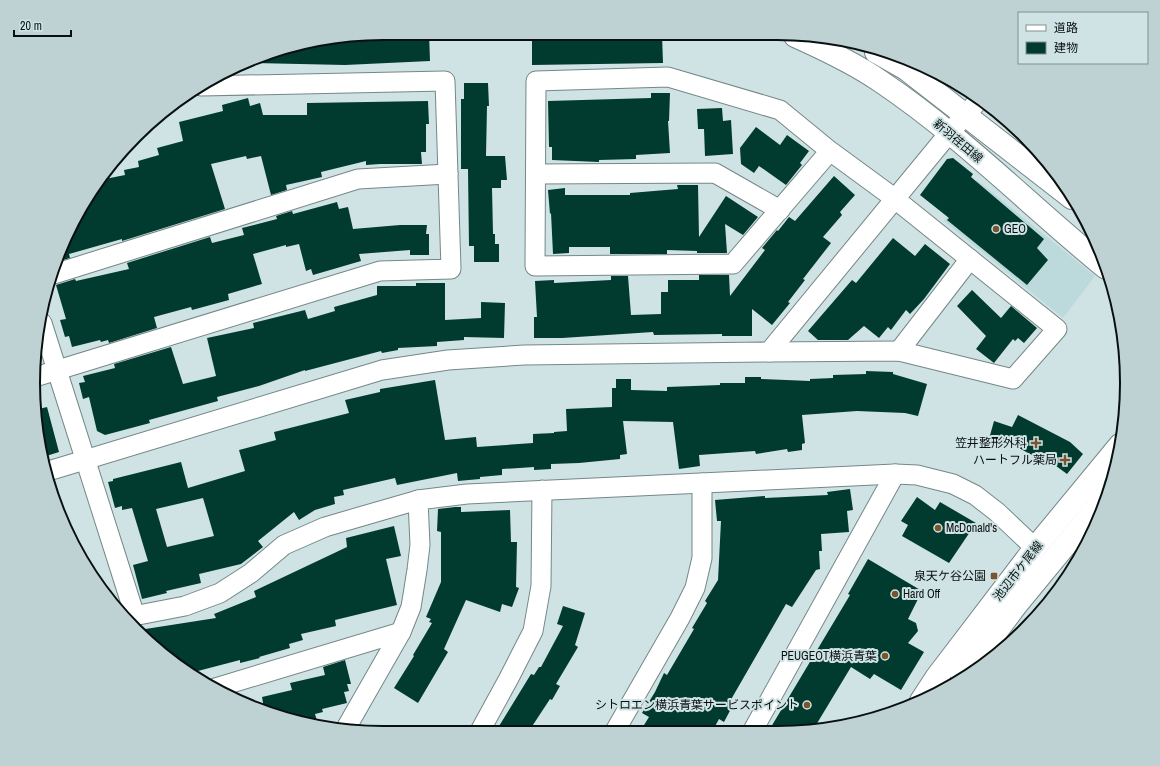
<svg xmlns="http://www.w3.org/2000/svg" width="1160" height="766" font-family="'Archivo Narrow','Noto Sans JP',sans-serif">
  <rect width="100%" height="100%" fill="#cfe3e4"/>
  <polygon fill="#bcd9db" points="977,180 1095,276 1063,318 944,221"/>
  <g fill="#013b2f" fill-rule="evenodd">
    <polygon points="383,33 429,33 430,61 345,65 249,63 271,52"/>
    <polygon points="580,34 662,35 663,63 532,65 532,36"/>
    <polygon points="464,83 488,83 489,106 487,106 486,156 505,156 507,180 501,180 501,188 492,188 493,234 495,234 495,244 499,244 499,262 474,262 474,246 469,246 468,169 461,169 461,99 464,99"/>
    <polygon points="651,93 670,93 669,121 668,121 670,153 636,155 636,159 599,160 599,162 552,160 552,147 549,147 548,101 651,98"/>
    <polygon points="248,98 250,106 260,103 263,115 307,115 307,103 428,101 429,124 426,124 426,152 421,152 422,164 380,164 366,165 366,161 321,172 322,177 286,185 287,190 271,195 261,156 247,159 246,156 211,164 225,209 122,241 122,239 69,254 70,258 57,262 60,249 100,180 125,175 124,170 139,167 138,161 159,155 157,148 183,141 179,122 223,111 222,105"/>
    <polygon points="722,108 723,121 731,120 733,154 705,156 704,129 698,129 697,109"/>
    <polygon points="756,127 780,145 787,135 809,151 800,163 802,165 786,185 759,166 754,173 741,164 740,148"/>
    <polygon points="953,158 973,174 971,177 1044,239 1037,248 1048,260 1027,285 947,220 949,218 920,195 947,159"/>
    <polygon points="834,176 855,195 840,212 842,215 823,237 831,243 803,279 805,280 788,302 790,303 772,325 752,309 752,336 722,336 722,334 654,335 653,332 562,338 534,338 534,317 537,317 535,281 554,280 554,283 611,280 611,276 628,276 631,315 661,314 661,292 668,292 668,280 699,280 699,275 729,275 730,296 765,250 762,248 777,230 778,231 789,217 795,221"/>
    <polygon points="677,185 698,185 699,237 726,196 758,217 743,235 725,224 727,253 697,253 697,251 667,250 667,254 610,254 610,247 569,247 569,253 553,254 551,213 550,214 548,190 565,188 565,195 630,195 630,193 678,189"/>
    <polygon points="337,202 339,209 348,207 353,229 400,225 427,225 426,234 429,234 429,255 410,255 410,250 359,254 361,261 313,275 311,269 306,271 299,244 286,247 286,245 253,254 262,284 228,294 229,300 192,310 191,307 154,317 157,328 109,343 108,340 101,342 100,340 72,347 69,336 65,337 60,320 66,319 56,285 75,279 76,281 129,269 127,263 210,237 212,243 244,235 242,228 277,219 276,216 292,211 293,214"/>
    <polygon points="893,238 915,256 925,244 950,264 924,299 910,314 906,310 891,330 888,327 879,338 864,326 848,340 818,340 808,331 852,280 856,283"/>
    <polygon points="416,283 445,283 445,320 481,318 481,302 505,303 504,338 464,337 464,340 437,342 437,346 398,348 398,350 382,353 381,351 305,371 305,370 259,386 217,397 218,401 149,420 150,423 105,435 97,431 89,397 83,399 79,383 85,382 83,376 115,368 114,364 171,347 183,384 216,376 207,338 254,328 253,323 305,310 308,319 335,311 334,307 377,295 377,286 416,286"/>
    <polygon points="972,290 1001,318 1011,306 1037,328 1024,343 1018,338 1015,341 1013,339 994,363 976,349 986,336 957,306"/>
    <path d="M866 371 893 372V374L927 384 918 416 905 413 857 411 802 415 805 443 802 444V450L788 452 787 449 756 454 755 451 699 455 700 466 679 469 673 422 623 421 627 454 620 455V459L579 463 551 464V469L534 470V467L502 469V475L480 477V479L458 481 457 473 397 485 395 478 343 490 344 495 334 497 335 504 315 510 299 520 294 512 258 541 263 547 241 564 199 574 201 583 166 591 167 593 142 599 133 565 148 561 132 508 122 510V506L115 508 108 482 113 481V479L181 462 188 488 245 471 239 450 276 440 274 432 349 413 345 400 380 392V389L435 380 445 440 476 437 477 447 533 443V434L554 433V432L567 431 566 409 612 407V388H616V379H631V390L667 391V387L720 385V383H745V377H761V379L810 381V379L833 378V375L866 374ZM203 498 214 536 167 547 156 509Z"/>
    <polygon points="47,407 59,452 43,457 39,409"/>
    <polygon points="1018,415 1070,442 1083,454 1067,474 1048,460 1047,463 1015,446 989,439 994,421 1012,427"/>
    <polygon points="850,489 853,510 847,511 849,532 821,534 822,551 819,551 820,569 816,570 792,607 786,604 729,703 733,705 724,722 719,719 712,732 654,732 644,725 649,717 642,713 655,692 664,673 667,675 694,629 692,628 707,603 705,601 718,580 721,521 717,521 715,500 765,496 765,498 828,495 827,492"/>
    <polygon points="917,497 935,510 940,502 976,523 949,563 902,536 908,525 901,521"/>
    <polygon points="455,507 461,507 461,512 510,510 511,542 517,542 516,587 519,588 512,607 502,604 500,612 466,600 444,649 448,652 418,703 394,688 414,656 413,655 432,623 429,622 431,619 426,617 441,582 441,532 437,531 438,509"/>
    <polygon points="394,526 401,556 386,559 397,605 335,620 336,626 301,634 303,640 289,644 290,648 259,657 260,658 240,663 240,660 194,672 191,672 152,646 139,630 216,618 214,614 256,597 254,591 347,547 346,538"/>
    <polygon points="868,559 922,591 908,619 916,623 918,631 908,643 924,652 901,690 874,674 870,679 851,667 813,730 800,732 768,732 850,595 848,594"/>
    <polygon points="563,606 585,613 575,645 578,647 556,684 560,686 552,700 550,699 529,731 496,731 531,674 534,675 539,667 541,667 563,626 557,624"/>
    <polygon points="345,660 351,684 347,684 349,691 344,692 347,703 322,709 323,712 315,714 318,724 264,708 262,697 292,690 290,683 325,675 323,667"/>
  </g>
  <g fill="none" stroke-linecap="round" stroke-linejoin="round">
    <g stroke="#758788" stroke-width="21">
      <g id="minor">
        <polyline points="536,174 715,173 780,210"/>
        <polyline points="54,274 358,179 448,174"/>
        <polyline points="42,323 135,616"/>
        <polyline points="899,351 970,259"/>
        <polyline points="769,352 899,351 1013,379 1057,329 890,195 830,151 780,110 668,77 536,81 535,266 733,264 830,151"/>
        <polyline points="35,377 380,271 451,269 445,81 201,86"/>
        <polyline points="45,472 382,370 448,360 524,355 769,352 950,132 979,100"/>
        <polyline points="128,617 185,606 220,593 251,573 284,545 325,527 418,500 467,494 895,474 917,475 953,484 975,495 997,512 1035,548"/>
        <polyline points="215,688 401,632"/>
        <polyline points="345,730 401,632 411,607 417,570 420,545 418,500"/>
        <polyline points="480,731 509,678 533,631 541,586 542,490"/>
        <polyline points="615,731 680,618 695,588 702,558 702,483"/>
        <polyline points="752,732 895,474"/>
      </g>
    </g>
    <g stroke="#758788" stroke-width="24">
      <g id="tertiary">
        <path d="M795 36C824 49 854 63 880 81 962 136 1030 206 1106 268"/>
        <polyline points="876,52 906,69 1072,198"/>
        <polyline points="962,678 1017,604 1110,491"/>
        <polyline points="921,701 936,678 1035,548 1120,445"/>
      </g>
    </g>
    <use href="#minor" stroke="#fff" stroke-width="19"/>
    <use href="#tertiary" stroke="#fff" stroke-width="22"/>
  </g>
  <g fill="#78552e" stroke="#cfe3e4" stroke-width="1.5">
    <circle cx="996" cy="229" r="4"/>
    <path d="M1034 437h4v4h4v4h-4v4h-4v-4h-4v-4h4z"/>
    <path d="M1063 454h4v4h4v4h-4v4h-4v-4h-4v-4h4z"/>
    <circle cx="938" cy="528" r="4"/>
    <rect x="990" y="572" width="8" height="8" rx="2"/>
    <circle cx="895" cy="594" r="4"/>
    <circle cx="885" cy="656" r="4"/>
    <circle cx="807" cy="705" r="4"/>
  </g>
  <g text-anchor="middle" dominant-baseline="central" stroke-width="4" stroke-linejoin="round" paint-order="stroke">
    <g font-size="12" fill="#091010" stroke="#cfe3e4">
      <text transform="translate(958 141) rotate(40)">新羽荏田線</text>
      <text transform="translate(1018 571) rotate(-52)">池辺市ケ尾線</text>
    </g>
    <g font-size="12" fill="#091010" stroke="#cfe3e4" text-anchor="end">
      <text x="1004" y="229" text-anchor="start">GEO</text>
      <text x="1027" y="443">笠井整形外科</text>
      <text x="1057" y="460">ハートフル薬局</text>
      <text x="946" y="528" text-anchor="start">McDonald's</text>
      <text x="986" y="576">泉天ケ谷公園</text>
      <text x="903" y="594" text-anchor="start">Hard Off</text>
      <text x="877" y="656">PEUGEOT横浜青葉</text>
      <text x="799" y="705">シトロエン横浜青葉サービスポイント</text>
    </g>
  </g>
  <path d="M0 0H1160V766H0ZM383 40H777A343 343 0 0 1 1120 383V383A343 343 0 0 1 777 726H383A343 343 0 0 1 40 383V383A343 343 0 0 1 383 40Z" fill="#bfd2d3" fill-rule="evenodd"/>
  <path fill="none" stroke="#091010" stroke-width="2" d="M383 40H777A343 343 0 0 1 1120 383V383A343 343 0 0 1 777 726H383A343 343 0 0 1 40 383V383A343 343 0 0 1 383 40Z"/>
  <rect x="1018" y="12" width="130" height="52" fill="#cfe3e4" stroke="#808f8f"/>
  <rect x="1026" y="25" width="20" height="6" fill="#ffffff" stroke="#808f8f"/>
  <text x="1054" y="32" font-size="12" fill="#091010">道路</text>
  <rect x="1026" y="42" width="20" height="12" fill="#013b2f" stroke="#808f8f"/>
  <text x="1054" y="52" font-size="12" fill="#091010">建物</text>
  <path d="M14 30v6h57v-6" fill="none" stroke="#091010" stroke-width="2"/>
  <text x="20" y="30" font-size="12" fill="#091010" stroke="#cfe3e4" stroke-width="3" paint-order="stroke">20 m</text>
</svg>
